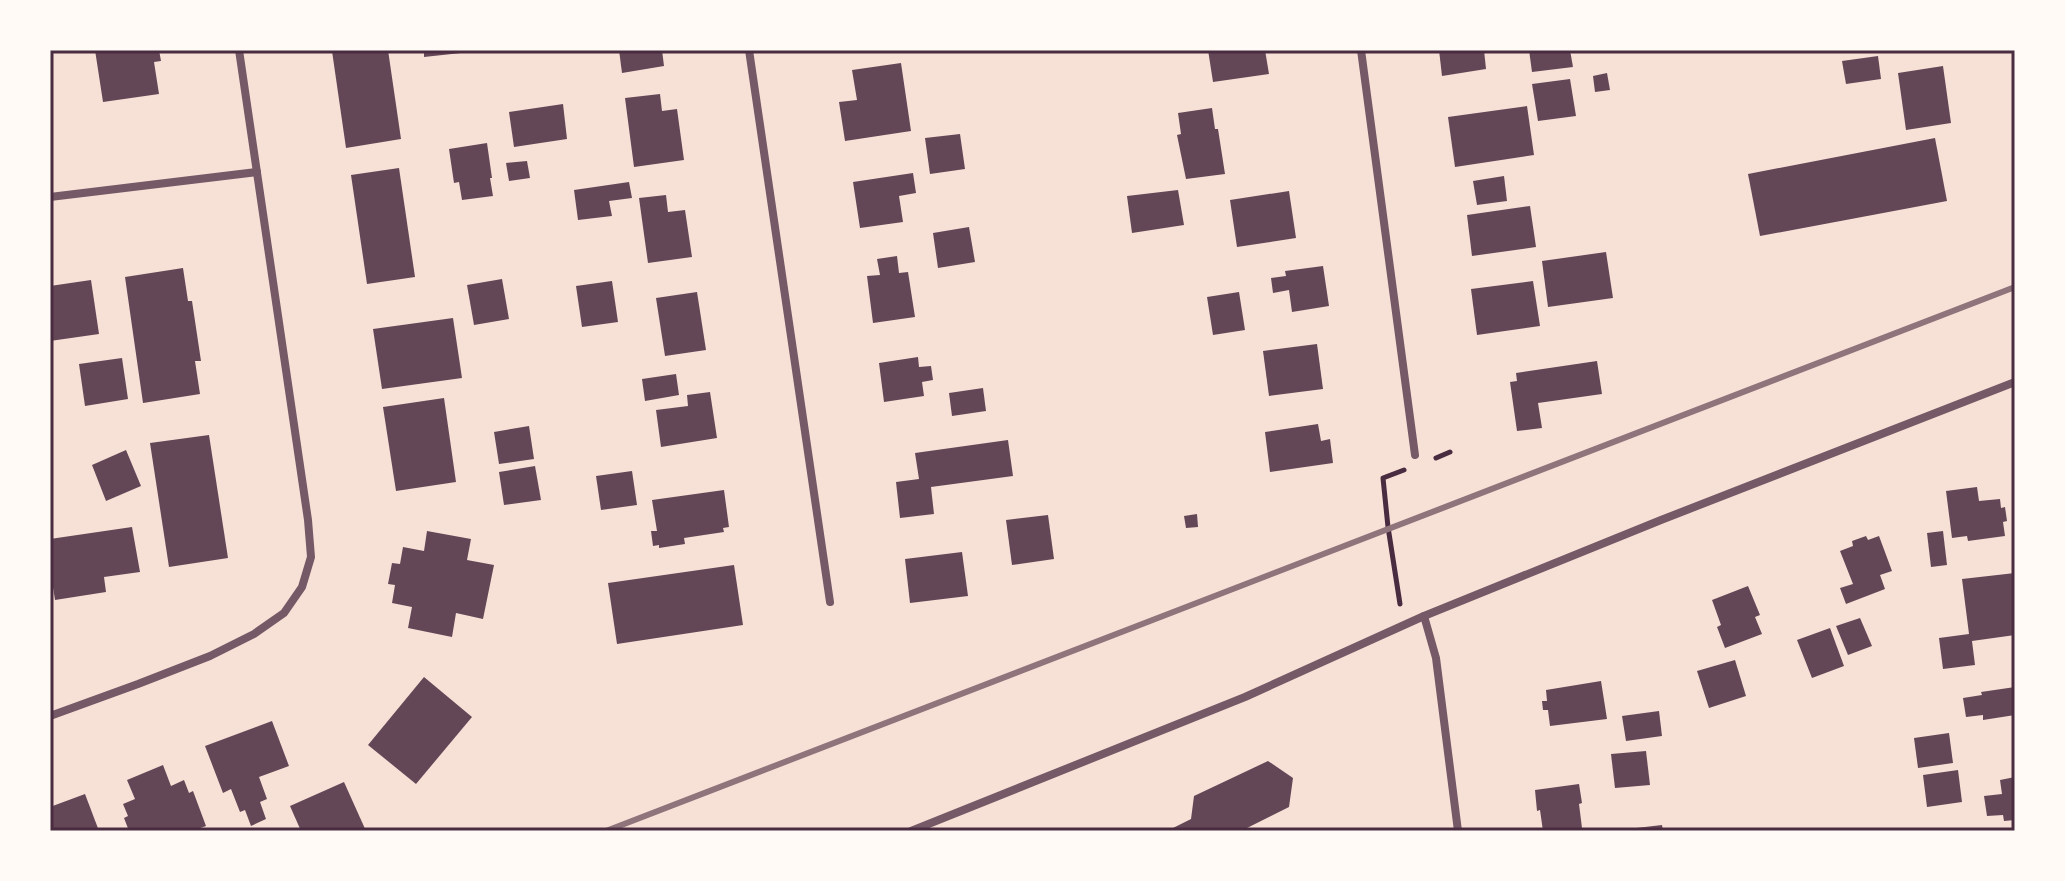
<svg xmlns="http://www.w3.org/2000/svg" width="2065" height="881" font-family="Karla,sans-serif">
  <rect width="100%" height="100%" fill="#f7e1d7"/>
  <g fill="#644757">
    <polygon points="95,50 159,50 161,61 154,62 159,94 103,102"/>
    <polygon points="340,50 388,50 401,139 346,148 332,51"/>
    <polygon points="424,50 460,50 461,53 424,57"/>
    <polygon points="619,50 662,50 664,66 622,73"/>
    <polygon points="1208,50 1265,50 1269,74 1213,82"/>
    <polygon points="1439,50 1484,50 1486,69 1442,76"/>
    <polygon points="1529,50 1570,50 1573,67 1532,72"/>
    <polygon points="1878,56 1881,79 1846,84 1842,61"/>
    <polygon points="901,63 911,131 845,141 839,102 857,100 852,70"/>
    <polygon points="1943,66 1951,123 1906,130 1898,73"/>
    <polygon points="1607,73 1610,90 1595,92 1593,76"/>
    <polygon points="1570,79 1576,116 1538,121 1532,84"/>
    <polygon points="660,94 662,111 677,109 684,160 634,167 625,98"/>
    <polygon points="563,104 567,139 514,147 509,112"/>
    <polygon points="1527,106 1534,155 1455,167 1448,117"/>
    <polygon points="1212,108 1215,129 1218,129 1225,174 1186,179 1177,135 1181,134 1178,113"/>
    <polygon points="960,134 965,169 930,174 925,138"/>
    <polygon points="1935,138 1947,201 1760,236 1748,174"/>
    <polygon points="487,143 492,178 490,178 493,196 462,200 459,182 454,183 449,149"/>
    <polygon points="527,161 530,178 509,181 506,163"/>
    <polygon points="399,168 415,277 367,284 351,175"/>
    <polygon points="913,173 916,193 899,196 903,222 860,228 853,182"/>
    <polygon points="1504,176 1507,201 1477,205 1473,181"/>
    <polygon points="629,182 632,198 609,201 612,216 578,220 574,190"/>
    <polygon points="1178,190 1184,225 1132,233 1127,196"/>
    <polygon points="1289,191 1296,238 1237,247 1230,200"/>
    <polygon points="666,195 668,212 685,210 692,257 648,263 639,198"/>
    <polygon points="1530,206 1536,247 1472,256 1467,215"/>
    <polygon points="969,227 975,262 938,268 933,233"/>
    <polygon points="1606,252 1613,298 1548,307 1542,261"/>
    <polygon points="897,256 899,273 908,272 915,317 873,323 867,276 880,275 877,259"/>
    <polygon points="1323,266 1329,306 1292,312 1289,290 1273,293 1271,278 1286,276 1285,271"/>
    <polygon points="183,268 188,301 192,301 201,361 195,361 200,394 143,403 125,277"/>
    <polygon points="502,279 509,319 474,325 467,285"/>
    <polygon points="91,280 99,334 50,341 50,286"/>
    <polygon points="612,281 618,322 582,327 576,286"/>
    <polygon points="1533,281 1540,326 1477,335 1471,289"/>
    <polygon points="697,292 706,350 665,356 656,298"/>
    <polygon points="1239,292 1245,330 1213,335 1207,297"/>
    <polygon points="453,318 462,378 382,389 373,329"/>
    <polygon points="1317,344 1323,389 1269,396 1263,351"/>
    <polygon points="918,357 919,367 931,366 933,380 922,382 924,396 884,402 879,363"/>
    <polygon points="122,358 128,399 85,406 79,364"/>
    <polygon points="1597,361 1602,394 1538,403 1542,428 1517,431 1510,382 1517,381 1516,373"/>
    <polygon points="676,374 679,395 645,401 642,379"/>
    <polygon points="983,388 986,411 952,416 949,393"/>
    <polygon points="710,392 717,438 661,447 656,410 688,406 687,395"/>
    <polygon points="444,398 456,482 396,491 383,407"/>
    <polygon points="1318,424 1321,441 1330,439 1333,463 1270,472 1265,432"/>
    <polygon points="529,426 534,459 499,464 494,432"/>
    <polygon points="209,435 228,558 169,567 150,443"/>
    <polygon points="1008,440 1013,476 931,487 934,514 900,518 896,482 919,479 915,453"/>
    <polygon points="126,450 141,486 106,501 92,465"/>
    <polygon points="535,466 541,500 504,505 499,472"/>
    <polygon points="632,471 637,505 601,510 596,476"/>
    <polygon points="1977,487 1979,501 2000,499 2001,508 2005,507 2007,521 2003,522 2005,536 1968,541 1967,536 1952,538 1946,491"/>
    <polygon points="724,490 729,527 723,528 724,532 684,538 685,544 659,548 659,545 653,546 651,531 657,531 652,500"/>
    <polygon points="1197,514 1198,527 1186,528 1184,516"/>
    <polygon points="1048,515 1054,559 1012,565 1006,520"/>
    <polygon points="132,527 140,572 104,577 106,592 55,600 50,568 50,539"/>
    <polygon points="427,531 471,539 467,560 494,565 483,619 456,613 452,637 408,628 412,607 392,603 395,585 388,584 392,563 400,564 403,547 424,551"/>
    <polygon points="1943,531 1947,565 1931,567 1927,533"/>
    <polygon points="1866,536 1868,540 1879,536 1892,571 1880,575 1885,589 1846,604 1840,588 1853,584 1840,551 1853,546 1852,541"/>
    <polygon points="962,552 968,596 910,603 905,559"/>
    <polygon points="734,565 743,625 617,644 608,583"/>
    <polygon points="2015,573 2015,635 1972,641 1975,665 1943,669 1939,638 1969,634 1962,579"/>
    <polygon points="1748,586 1760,615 1755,617 1762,634 1725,648 1717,627 1721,625 1712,600"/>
    <polygon points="1860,618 1872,646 1848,655 1836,626"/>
    <polygon points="1830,628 1844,666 1812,678 1797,640"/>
    <polygon points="1735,660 1746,696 1709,708 1697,671"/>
    <polygon points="424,677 472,717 416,784 368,745"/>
    <polygon points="1601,681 1607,719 1550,726 1548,710 1543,710 1542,701 1547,701 1546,690"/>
    <polygon points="2015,687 2015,715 1983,720 1983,715 1966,717 1963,698 1982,695 1981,692"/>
    <polygon points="1659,711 1662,736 1626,741 1622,716"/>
    <polygon points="272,721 289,766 259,777 267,799 260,802 266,819 251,826 245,810 240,812 231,789 223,793 205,746"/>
    <polygon points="1949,733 1953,763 1918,768 1914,738"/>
    <polygon points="1646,751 1650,785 1615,788 1611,754"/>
    <polygon points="1268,761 1293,778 1289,807 1241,831 1173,831 1173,828 1191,819 1194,796"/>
    <polygon points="163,765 171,786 184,780 189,793 193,791 206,826 192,831 129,831 124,818 128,816 123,804 135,799 127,780"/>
    <polygon points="1958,770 1962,802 1927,807 1923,775"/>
    <polygon points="2015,777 2015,820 2004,821 2003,815 1987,816 1984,796 2002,794 2000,780"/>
    <polygon points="344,782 366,831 301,831 290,806"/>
    <polygon points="1579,784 1582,803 1579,804 1582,828 1543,831 1540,810 1537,811 1535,790"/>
    <polygon points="85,794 99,831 50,831 50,807"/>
    <polygon points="1662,825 1663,831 1628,831 1628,829"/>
  </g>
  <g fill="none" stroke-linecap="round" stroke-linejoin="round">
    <g stroke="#4a2c40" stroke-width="5">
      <polyline points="1436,458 1450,452"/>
      <polyline points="1400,604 1388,527 1383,478 1404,470"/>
    </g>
    <g stroke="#755966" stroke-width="8">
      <polyline points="749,50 830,602"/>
      <polyline points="1361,50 1415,455"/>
      <polyline points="50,197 257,172"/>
      <polyline points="1424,616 1436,658 1458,831"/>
      <polyline points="50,716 138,684 210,656 254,634 284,613 302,587 311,557 308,520 239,50"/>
      <polyline points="911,831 1245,697 1424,616 1661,520 2015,382"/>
    </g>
    <polyline stroke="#8f747c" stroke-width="6" points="606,831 2015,287"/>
  </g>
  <rect width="2065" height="881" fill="none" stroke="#fffaf5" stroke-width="104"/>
  <rect x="52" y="52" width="1961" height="777" fill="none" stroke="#4a2c40" stroke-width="3"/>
</svg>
